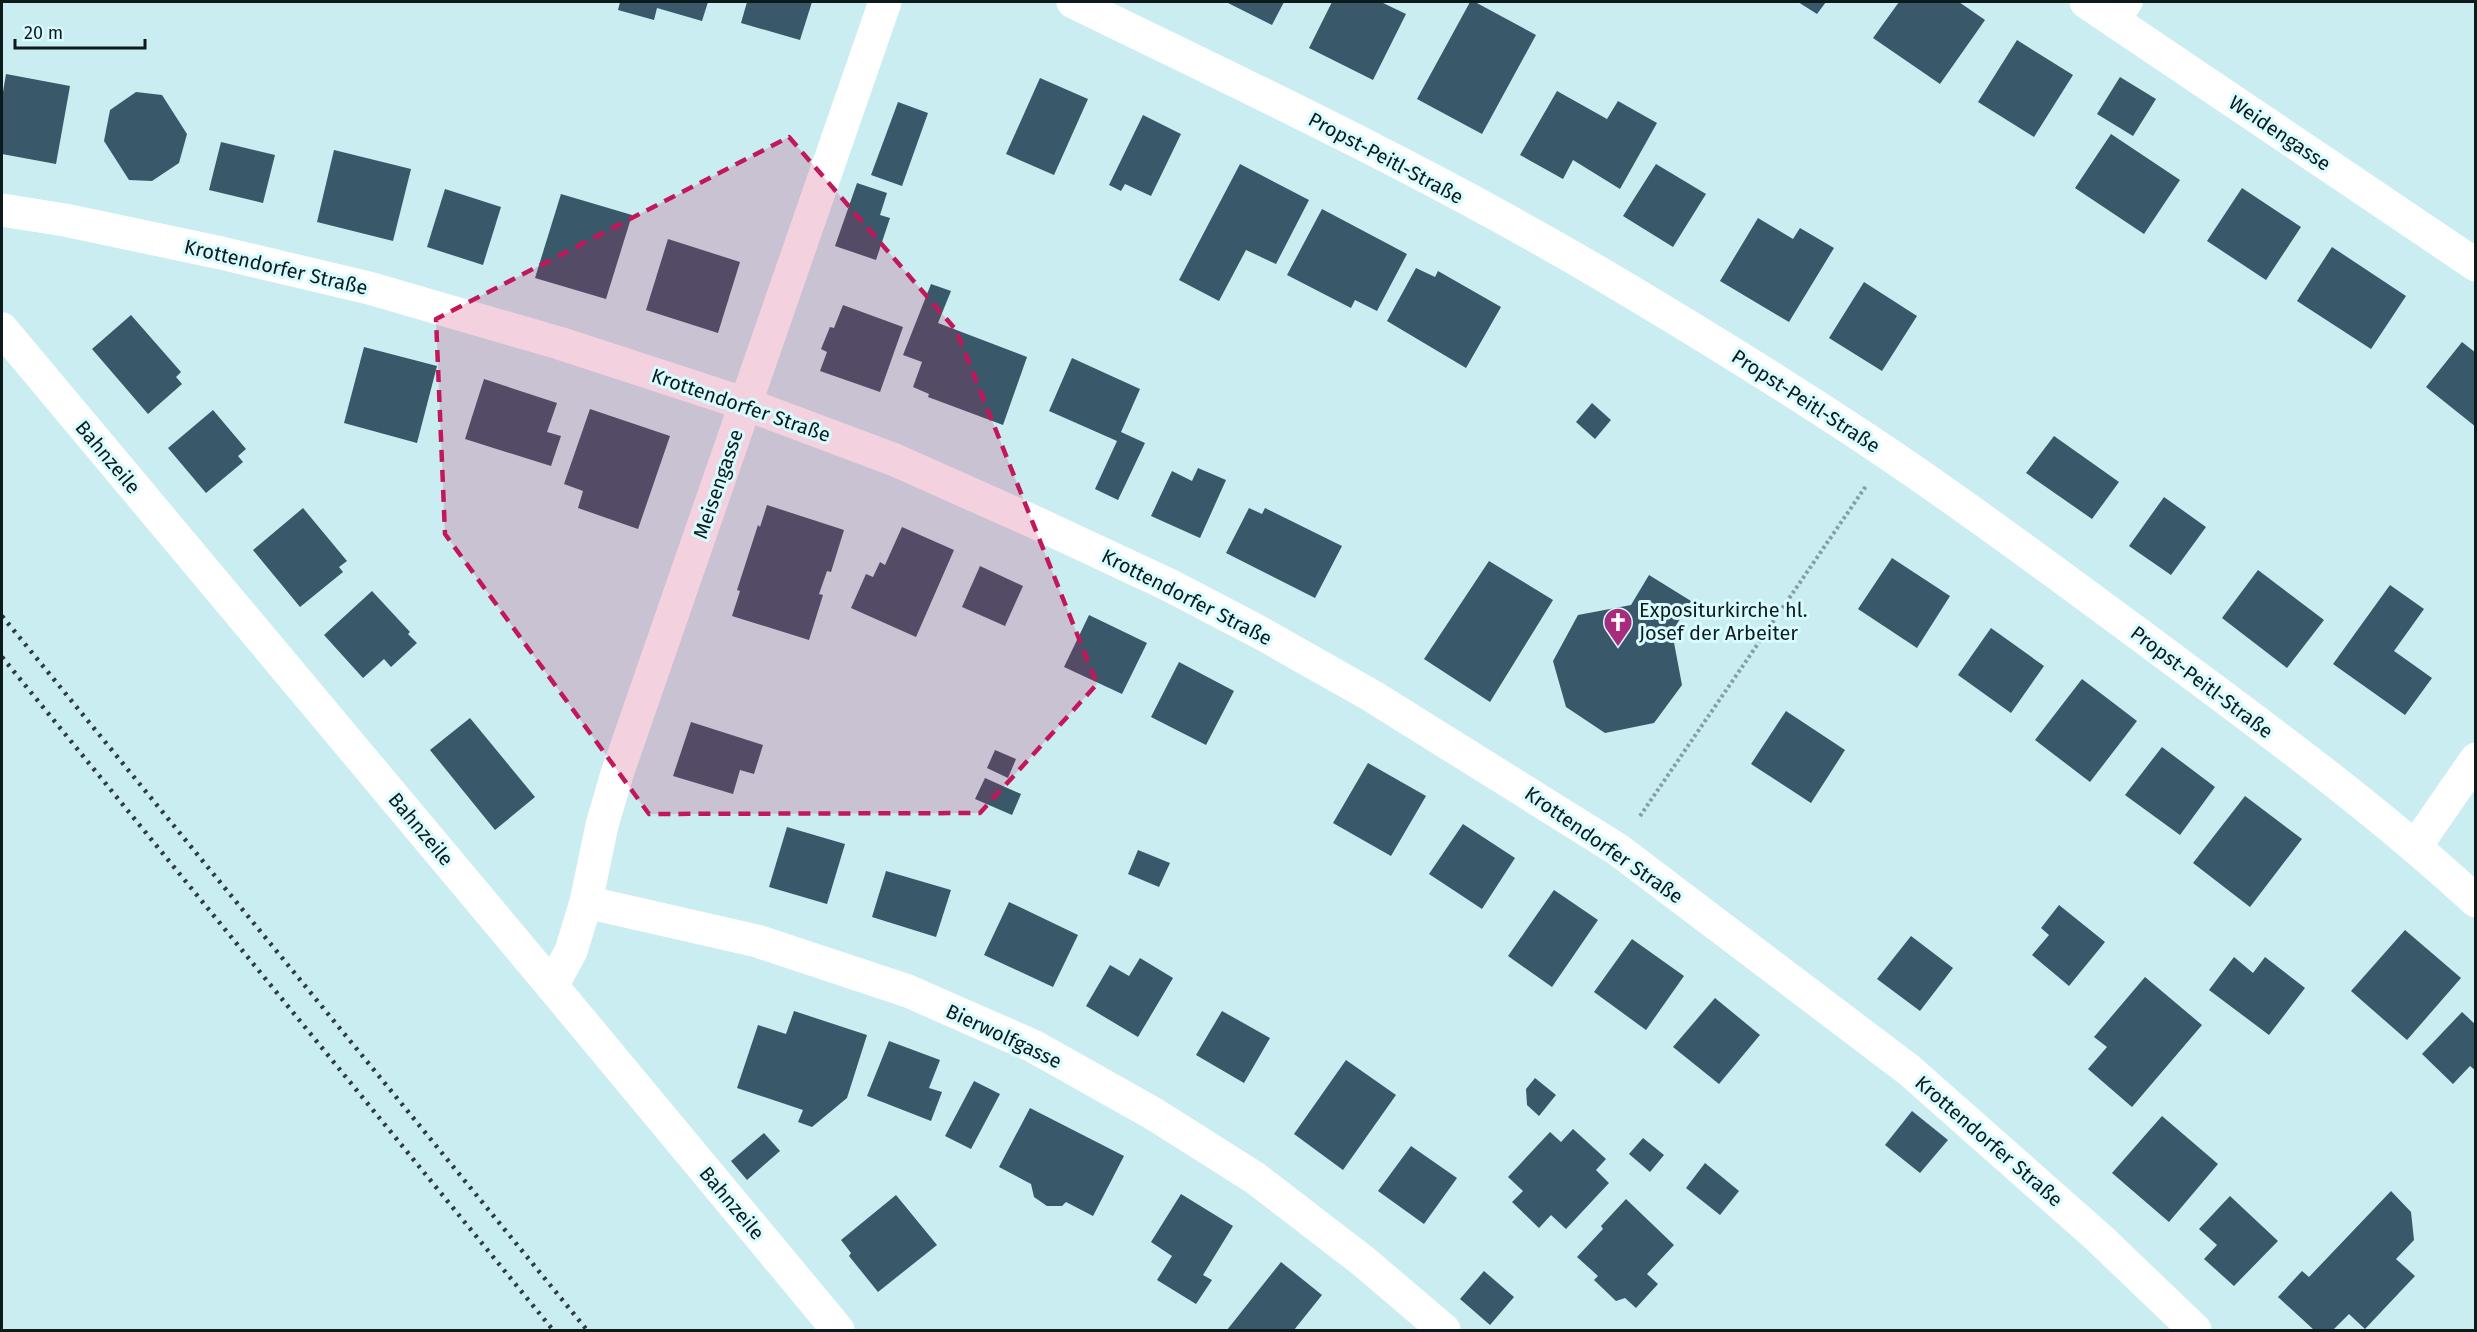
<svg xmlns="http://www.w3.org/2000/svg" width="2477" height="1332" font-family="'Fira Sans',sans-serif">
  <rect width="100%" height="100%" fill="#caedf1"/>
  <g fill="#395869">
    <polygon points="620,2 708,2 702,21 657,8 654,20 618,10"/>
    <polygon points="747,2 812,2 800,40 741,23"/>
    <polygon points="1226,2 1284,2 1272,25"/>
    <polygon points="1332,2 1381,2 1406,14 1373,80 1309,48"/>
    <polygon points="1470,2 1475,2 1536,35 1482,134 1417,99"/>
    <polygon points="1798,2 1826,2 1817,14"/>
    <polygon points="1899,2 1959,2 1985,20 1940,84 1873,38"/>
    <polygon points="2017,40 2073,75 2034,137 1978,102"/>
    <polygon points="6,74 70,86 56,164 2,154 2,98"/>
    <polygon points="2120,77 2156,99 2133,136 2097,114"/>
    <polygon points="1040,78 1088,99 1054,175 1006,154"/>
    <polygon points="1557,91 1607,119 1618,101 1657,123 1620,189 1573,160 1563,179 1520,155"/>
    <polygon points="136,92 162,95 187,134 179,163 152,181 129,180 104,141 110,110"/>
    <polygon points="898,102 928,113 902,186 871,175"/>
    <polygon points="1143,115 1181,134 1151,196 1125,184 1121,191 1109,185"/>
    <polygon points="2111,134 2180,180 2144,234 2075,188"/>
    <polygon points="221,142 275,155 263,203 209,190"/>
    <polygon points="334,150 411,169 393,241 317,222"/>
    <polygon points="1240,164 1309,200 1276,264 1246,250 1219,301 1179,280"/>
    <polygon points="1656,164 1706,194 1673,247 1623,216"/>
    <polygon points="857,183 887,193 880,215 890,218 876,260 835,246"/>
    <polygon points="2242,188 2301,227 2266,280 2207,241"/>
    <polygon points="445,189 501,207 483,265 427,247"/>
    <polygon points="561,194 632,215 606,299 535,278"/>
    <polygon points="1322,209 1407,254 1377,311 1355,300 1351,308 1287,275"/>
    <polygon points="1758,218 1793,239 1800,228 1834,248 1789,322 1720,281"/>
    <polygon points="668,239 740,262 718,333 646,310"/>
    <polygon points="2332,247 2406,296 2371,349 2297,301"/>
    <polygon points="1416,268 1435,277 1438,271 1501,307 1466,368 1387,321"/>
    <polygon points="1864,282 1917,316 1882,371 1829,338"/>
    <polygon points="931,284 951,291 938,323 1027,357 1003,425 928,397 929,394 913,387 922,362 903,355"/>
    <polygon points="843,305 903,327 880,392 820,371 827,352 821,349 830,327 834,328"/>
    <polygon points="131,315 181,372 176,377 182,384 148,414 92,349"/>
    <polygon points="2462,342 2476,353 2476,427 2426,387"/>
    <polygon points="364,347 437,366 417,443 344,423"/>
    <polygon points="1072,358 1140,389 1121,432 1145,443 1118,500 1095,489 1117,441 1049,411"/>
    <polygon points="484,379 557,403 547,432 561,436 551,466 465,439"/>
    <polygon points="1592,403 1611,420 1595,439 1576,422"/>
    <polygon points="590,409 670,436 638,529 578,508 583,491 564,484"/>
    <polygon points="213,410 246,449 238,456 243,462 206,493 168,448"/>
    <polygon points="2054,436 2119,482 2092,519 2026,473"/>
    <polygon points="1198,468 1226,480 1200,538 1151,516 1172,471 1192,481"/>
    <polygon points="2164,497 2206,527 2171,575 2129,546"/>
    <polygon points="767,505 844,530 831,572 827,571 819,594 823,595 809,640 732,616 740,591 737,590 758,525 760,527"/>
    <polygon points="303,508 347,561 339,567 343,572 300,607 253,550"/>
    <polygon points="1249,508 1262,514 1265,508 1342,546 1315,598 1226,553"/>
    <polygon points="902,527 954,550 916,637 851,608 866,574 873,577 880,562 885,565"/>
    <polygon points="1892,558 1950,596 1917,648 1858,609"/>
    <polygon points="1489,561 1553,600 1490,702 1424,659"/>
    <polygon points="980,566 1023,586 1005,626 962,607"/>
    <polygon points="2258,570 2324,620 2287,668 2222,618"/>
    <polygon points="1649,575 1691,601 1672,632 1682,685 1654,723 1605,733 1566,707 1553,661 1578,615 1631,605"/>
    <polygon points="2390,585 2424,609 2394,651 2432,678 2405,715 2333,664"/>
    <polygon points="372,591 410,632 408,634 417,643 391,667 384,659 363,678 324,635"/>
    <polygon points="1089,615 1147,643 1122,694 1064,667"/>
    <polygon points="1991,628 2044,666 2011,713 1958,675"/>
    <polygon points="1179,662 1234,691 1206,745 1151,717"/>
    <polygon points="2082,679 2137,721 2090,782 2035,740"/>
    <polygon points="1786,711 1845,750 1811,803 1751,764"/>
    <polygon points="470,718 535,797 495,830 430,750"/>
    <polygon points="691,722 763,745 754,774 740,770 733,794 673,776"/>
    <polygon points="2162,747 2215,787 2180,835 2125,795"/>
    <polygon points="995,750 1016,759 1008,778 987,768"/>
    <polygon points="1368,763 1426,796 1391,856 1333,823"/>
    <polygon points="985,778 1021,794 1012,815 975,799"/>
    <polygon points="2245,796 2302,839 2250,907 2193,863"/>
    <polygon points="1463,824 1515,858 1482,909 1429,874"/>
    <polygon points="787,827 845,844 827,904 769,887"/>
    <polygon points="1138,850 1170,863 1159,887 1128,874"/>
    <polygon points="886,871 951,890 936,937 872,917"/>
    <polygon points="1554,890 1598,920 1552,987 1508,956"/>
    <polygon points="1009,902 1078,935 1053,987 984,955"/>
    <polygon points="2059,905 2105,942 2069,986 2032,955 2049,935 2041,928"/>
    <polygon points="2405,930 2461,978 2407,1040 2351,991"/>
    <polygon points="1911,936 1953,968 1920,1011 1877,979"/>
    <polygon points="1632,939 1684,976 1646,1030 1594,992"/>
    <polygon points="2234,957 2253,973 2265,957 2305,988 2269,1035 2209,990"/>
    <polygon points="1140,958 1173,978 1138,1037 1086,1006 1110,965 1129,976"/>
    <polygon points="2145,977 2202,1025 2132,1107 2088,1069 2107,1047 2094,1037"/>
    <polygon points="1715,998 1760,1035 1719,1084 1673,1047"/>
    <polygon points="794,1011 867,1035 847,1098 812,1127 798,1122 803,1110 737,1088 758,1025 786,1034"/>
    <polygon points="1222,1011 1270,1038 1244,1083 1196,1055"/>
    <polygon points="2462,1012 2476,1025 2476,1071 2470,1066 2453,1084 2422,1054"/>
    <polygon points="889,1041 940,1060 929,1088 942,1092 931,1121 867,1096"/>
    <polygon points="1346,1060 1396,1095 1343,1170 1294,1134"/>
    <polygon points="1535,1078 1556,1095 1539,1116 1527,1105 1526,1089"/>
    <polygon points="974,1081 1000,1094 971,1149 945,1136"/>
    <polygon points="1030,1108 1124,1156 1093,1216 1066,1202 1062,1206 1047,1206 1034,1197 1031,1184 999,1167"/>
    <polygon points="1912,1111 1948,1140 1920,1173 1885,1145"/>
    <polygon points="2162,1116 2218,1164 2169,1222 2112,1173"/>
    <polygon points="1573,1129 1606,1159 1596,1170 1609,1183 1566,1229 1551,1215 1539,1228 1512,1202 1523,1191 1508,1177 1550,1132 1561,1142"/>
    <polygon points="764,1133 780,1151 747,1180 731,1161"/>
    <polygon points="1643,1138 1664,1155 1650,1172 1629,1154"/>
    <polygon points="1411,1146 1457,1178 1424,1224 1378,1191"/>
    <polygon points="1705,1163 1739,1191 1720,1215 1686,1188"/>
    <polygon points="2391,1191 2411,1212 2414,1240 2396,1259 2415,1276 2365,1329 2349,1314 2333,1330 2314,1330 2278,1297 2302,1271 2309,1277"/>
    <polygon points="1181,1194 1233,1226 1203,1275 1212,1280 1196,1304 1157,1280 1172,1256 1151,1242"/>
    <polygon points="896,1195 937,1245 878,1292 849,1256 851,1253 841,1240"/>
    <polygon points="2230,1196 2278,1241 2234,1286 2204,1259 2217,1245 2199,1229"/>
    <polygon points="1626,1199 1674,1245 1647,1274 1658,1284 1636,1308 1625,1298 1616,1301 1594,1280 1598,1276 1577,1257 1603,1229 1601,1226"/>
    <polygon points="1281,1262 1322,1295 1294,1330 1227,1330"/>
    <polygon points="1484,1271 1514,1297 1490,1325 1460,1299"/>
  </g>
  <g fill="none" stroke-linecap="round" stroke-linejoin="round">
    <polyline stroke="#849fa2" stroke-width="4" stroke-dasharray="3 3" stroke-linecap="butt" points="1640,816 1866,486"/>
    <polyline stroke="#fff" stroke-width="22" points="2119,23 2132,2"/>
    <g stroke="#fff" stroke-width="33">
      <path d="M1073 2C1251 88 1432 174 1603 275 1699 332 1795 391 1887 453 1973 511 2056 573 2140 635 2254 720 2371 804 2476 901"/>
      <polyline points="2086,2 2476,265"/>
      <polyline points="2,210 65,220 221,253 369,288 559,343 746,404 895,460 1032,521 1169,585 1259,632 1372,696 1617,849 1909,1070 2099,1238 2195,1330"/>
      <polyline points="2,329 552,986 838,1330"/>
      <polyline points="2416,846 2476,759"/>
      <polyline points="586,902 602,825 617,774 885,2"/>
      <polyline points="552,986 571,951 586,902 757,941 908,991 1033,1046 1154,1114 1255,1178 1363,1261 1444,1330"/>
    </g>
    <g stroke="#2d3d3f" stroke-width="4.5" stroke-dasharray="3 6" stroke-linecap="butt">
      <polyline points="2,616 587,1330"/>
      <polyline points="2,657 553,1330"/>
    </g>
  </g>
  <path fill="#c2185b" fill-opacity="0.2" stroke="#c2185b" stroke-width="4.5" stroke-dasharray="12 8" stroke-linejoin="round" d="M789 137 956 330 1097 684 980 813 649 814 445 534 436 319Z"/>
  <defs>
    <g id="church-pin" transform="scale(1.5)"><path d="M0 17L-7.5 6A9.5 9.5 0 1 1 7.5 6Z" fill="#a82c7e" stroke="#d7fbfe"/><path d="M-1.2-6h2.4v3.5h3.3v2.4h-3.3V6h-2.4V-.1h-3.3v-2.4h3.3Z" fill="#fff"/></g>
  </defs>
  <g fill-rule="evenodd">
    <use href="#church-pin" x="1618" y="622"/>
  </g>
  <g text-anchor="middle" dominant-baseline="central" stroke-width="6" stroke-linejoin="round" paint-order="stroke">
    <g font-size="20" fill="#0d1a1b" stroke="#d7fbfe">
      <text transform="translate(2280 133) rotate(34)">Weidengasse</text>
      <text transform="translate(1386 158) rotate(28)">Propst-Peitl-Straße</text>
      <text transform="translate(276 267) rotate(13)">Krottendorfer Straße</text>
      <text transform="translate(1806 401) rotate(33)">Propst-Peitl-Straße</text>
      <text transform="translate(741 405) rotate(19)">Krottendorfer Straße</text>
      <text transform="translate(108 457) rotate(50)">Bahnzeile</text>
      <text transform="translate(718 484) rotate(-71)">Meisengasse</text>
      <text transform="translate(1187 597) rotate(27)">Krottendorfer Straße</text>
      <text transform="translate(2202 682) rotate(37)">Propst-Peitl-Straße</text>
      <text transform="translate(421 829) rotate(50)">Bahnzeile</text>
      <text transform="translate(1604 845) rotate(35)">Krottendorfer Straße</text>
      <text transform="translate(1004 1036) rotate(25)">Bierwolfgasse</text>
      <text transform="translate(1989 1141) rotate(41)">Krottendorfer Straße</text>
      <text transform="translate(732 1203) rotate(50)">Bahnzeile</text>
    </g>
    <g font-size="20" fill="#0d1a1b" stroke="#d7fbfe" text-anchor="start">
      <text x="1639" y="610">Expositurkirche hl.<tspan x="1639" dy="23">Josef der Arbeiter</tspan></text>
    </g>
  </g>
  <rect width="2477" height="1332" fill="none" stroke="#0d1a1b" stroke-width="6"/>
  <path d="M15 39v9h130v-9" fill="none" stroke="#0d1a1b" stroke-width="3"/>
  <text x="24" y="39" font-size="18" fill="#0d1a1b" stroke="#d7fbfe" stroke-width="4.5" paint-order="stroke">20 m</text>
</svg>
